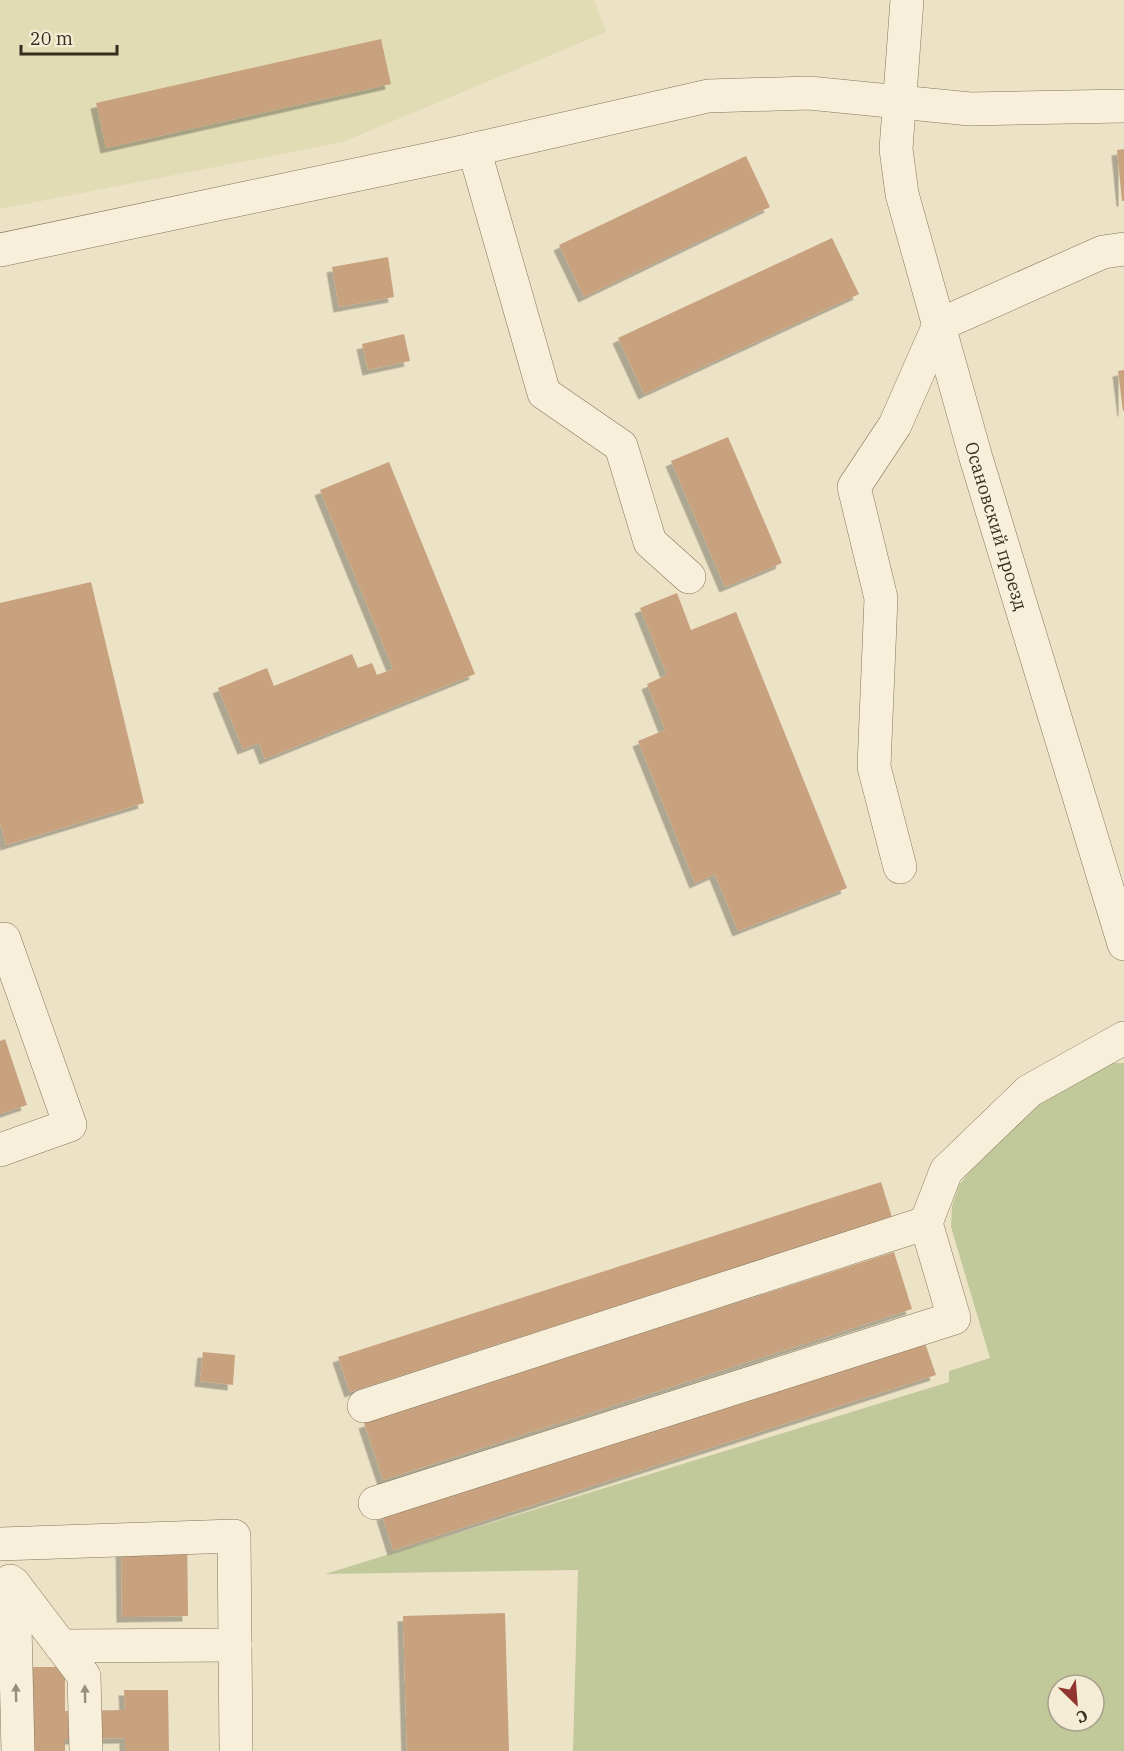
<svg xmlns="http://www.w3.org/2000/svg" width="1124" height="1751" font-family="'IBM Plex Serif',serif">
  <defs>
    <filter id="shadow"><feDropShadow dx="-5.5" dy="5.5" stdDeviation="0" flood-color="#0004"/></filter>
  </defs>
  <rect width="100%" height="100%" fill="#ece2c6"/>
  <polygon fill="#e1dcb4" points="0,0 594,0 606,32 343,142 0,209"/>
  <path fill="#c1c99a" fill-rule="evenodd" d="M1113 1063H1124V1751H573L578 1570 325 1574 949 1382V1371L990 1358 951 1227 952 1206 959 1185 991 1144 1036 1101ZM1058 1685H1094V1721H1058Z"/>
  <g fill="#c8a17e" filter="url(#shadow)">
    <polygon points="381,39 391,84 106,148 96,103"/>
    <polygon points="1124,149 1124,201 1122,201 1117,150"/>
    <polygon points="746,156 770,207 584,297 559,245"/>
    <polygon points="832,238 859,294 644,394 618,338"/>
    <polygon points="388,257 394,297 339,307 332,267"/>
    <polygon points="404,334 410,361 368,370 362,344"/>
    <polygon points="1124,370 1124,411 1123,411 1118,371"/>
    <polygon points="728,437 782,563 725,587 671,461"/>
    <polygon points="389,462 475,674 265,759 259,743 243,749 218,688 267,668 274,686 352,654 358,668 372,663 377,675 393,669 320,490"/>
    <polygon points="91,582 144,803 6,845 0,823 0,603"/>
    <polygon points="677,593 691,630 736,612 847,888 738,931 715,874 695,883 638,741 665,730 647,684 667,675 640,608"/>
    <polygon points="5,1039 27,1105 0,1114 0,1041"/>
    <polygon points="881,1182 892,1217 350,1392 338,1357"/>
    <polygon points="894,1252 912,1309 383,1480 364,1423"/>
    <polygon points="924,1340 936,1375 393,1550 382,1515"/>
    <polygon points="203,1352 235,1355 233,1385 200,1381"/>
    <polygon points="187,1528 188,1616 122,1617 121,1529"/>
    <polygon points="505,1613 509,1751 407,1751 403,1616"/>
    <polygon points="30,1667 65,1667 65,1711 125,1710 124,1690 168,1690 169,1751 125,1751 125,1738 65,1739 65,1751 32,1751"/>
  </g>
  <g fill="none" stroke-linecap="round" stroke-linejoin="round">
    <g stroke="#86755d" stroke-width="34">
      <g id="minor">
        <path id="s1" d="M907 0 896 149 902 194 976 458 1124 944"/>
        <polyline points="474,149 544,393 621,446 650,542 689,577"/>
        <polyline points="0,250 445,156 708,96 809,93 970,109 1124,106"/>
        <polyline points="900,867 874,767 881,598 854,487 895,425 939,325 1103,252 1124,249"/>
        <polyline points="0,941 4,939 70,1125 0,1150"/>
        <polyline points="364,1406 926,1223"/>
        <polyline points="375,1503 954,1318 926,1223 946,1171 1029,1091 1124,1038"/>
        <polyline points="0,1544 234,1536 236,1751"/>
        <polyline points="10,1581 14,1584 18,1751"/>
        <polyline points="14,1584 84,1676 86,1751"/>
        <polyline points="61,1646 235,1645"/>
      </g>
    </g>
    <use href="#minor" stroke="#f7efd9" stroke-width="33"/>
  </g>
  <defs><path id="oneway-solid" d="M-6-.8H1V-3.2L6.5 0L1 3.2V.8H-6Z" transform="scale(1.5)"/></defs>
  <g fill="#978e7c">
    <use href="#oneway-solid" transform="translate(16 1693) rotate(-91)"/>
    <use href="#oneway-solid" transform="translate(85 1694) rotate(-91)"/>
  </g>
  <g text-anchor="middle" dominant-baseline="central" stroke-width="4.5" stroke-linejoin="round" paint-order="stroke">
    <g font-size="18" fill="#372c20" stroke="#f4ecd5">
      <text stroke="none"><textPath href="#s1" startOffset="540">Осановский проезд</textPath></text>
    </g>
  </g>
  <g transform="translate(1076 1703) rotate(155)"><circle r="28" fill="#f4ecd5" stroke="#a89f8d" stroke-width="1.5"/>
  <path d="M0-4.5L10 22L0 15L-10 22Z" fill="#913530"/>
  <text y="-9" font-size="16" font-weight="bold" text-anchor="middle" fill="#372c20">С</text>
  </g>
  <path d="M21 45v9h96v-9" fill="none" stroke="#372c20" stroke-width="3"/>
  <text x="30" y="45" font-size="18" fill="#372c20" stroke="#f4ecd5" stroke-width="4.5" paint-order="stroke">20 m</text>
</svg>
